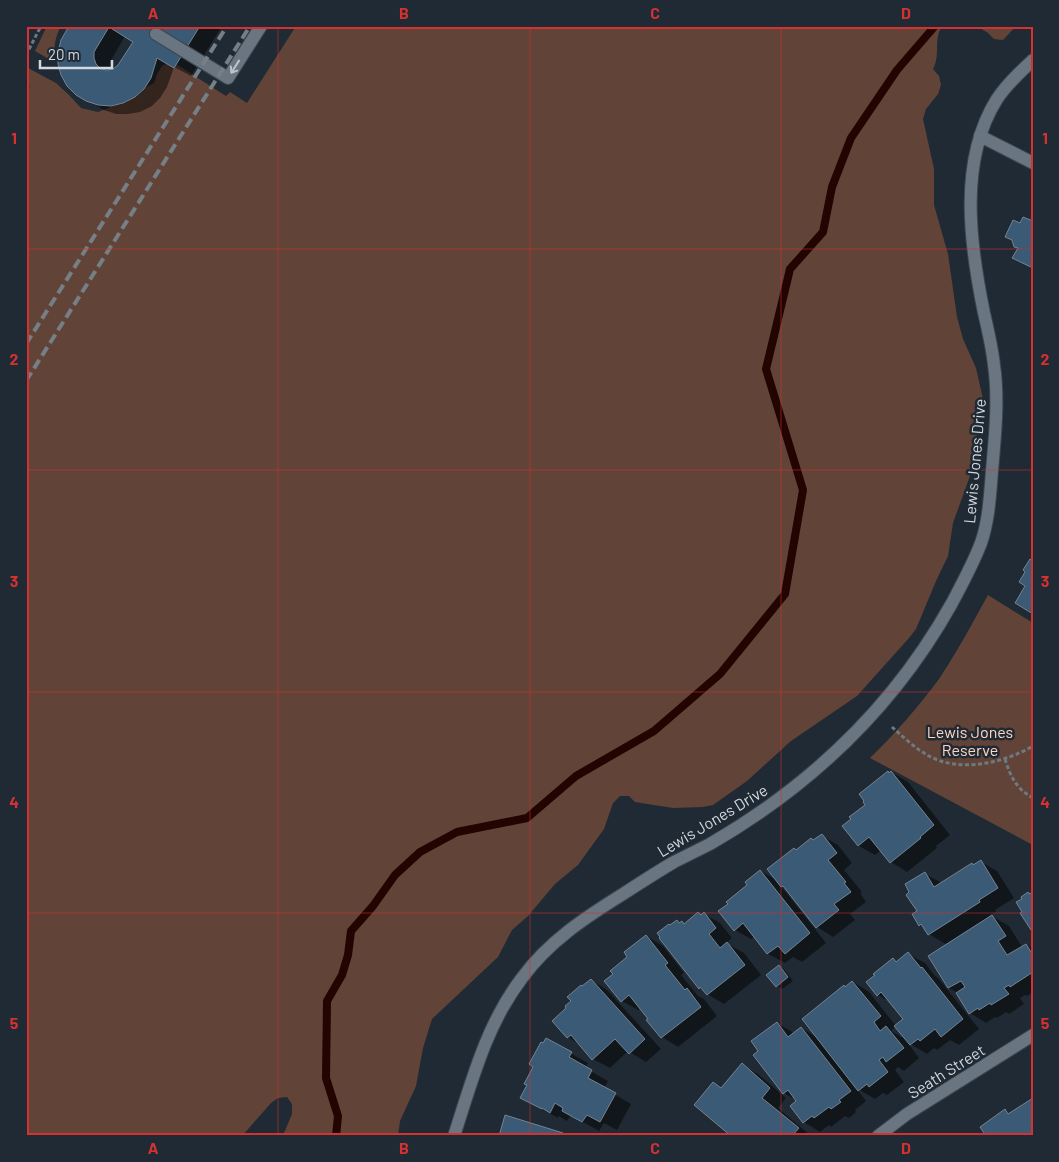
<svg xmlns="http://www.w3.org/2000/svg" width="1059" height="1162" font-family="Barlow,sans-serif">
  <rect width="100%" height="100%" fill="#202a34"/>
  <g fill="#614437">
    <path d="M47 26H61C58 31 56 37 55 43 54 49 56 54 52 60L47 58 35 51Z"/>
    <path d="M296 26H942C933 40 941 54 933 69L939 76 941 85 938 94 926 109 923 119 934 169V205L948 254 957 317 963 339 976 368 983 399 978 419 975 462 953 523 948 556 936 581 916 629 909 638 857 696 791 741 747 781 713 805 703 807 673 808 635 802 629 796H620L613 803 604 829 578 865 555 884 528 916 512 930 498 957 432 1019 423 1048 416 1086 400 1121 398 1136H355L346 1133 336 1134 334 1136H286L284 1133 292 1114V1104L287 1097 278 1098 271 1103 242 1136H26V92L30 86 26 84V70L28 68 56 83 69 95 81 108 98 112 136 97 148 86 154 83 157 74 162 66 166 64H176L226 96 230 92 247 103Z"/>
    <polygon points="977,26 1016,26 1003,40 994,39 988,33"/>
    <path d="M988 595 1033 623V845L870 758C895 734 918 707 939 679 957 652 972 624 988 595Z"/>
  </g>
  <g fill="#0007" fill-rule="evenodd">
    <path d="M70 26H222L191 76 174 67 167 87 160 98 152 106 140 112 128 114H116L104 110 87 100ZM125 36 135 42 119 66 111 70 110 62Z"/>
    <polygon points="891,772 908,782 950,835 936,846 937,848 907,872 891,862 881,850 875,855 859,846 844,826 866,805"/>
    <polygon points="822,836 838,845 852,863 844,870 862,892 860,893 866,902 850,914 855,920 833,937 817,927 787,890 781,886 826,943 802,962 793,957 785,963 768,954 755,936 751,939 735,930 749,885 760,871 778,881 797,851"/>
    <polygon points="981,862 997,871 1014,898 995,910 996,912 990,915 1009,926 1022,947 1026,945 1033,949 1033,992 1027,996 1025,995 1020,998 1024,1004 1009,1014 1006,1012 997,1018 995,1017 986,1023 970,1013 956,992 949,988 929,956 947,945 929,934 924,927 920,925 918,912 925,874 942,883 972,864 975,866"/>
    <polygon points="704,914 720,923 732,938 726,943 744,953 761,975 724,1004 707,994 705,991 699,988 671,926 677,921 685,924"/>
    <polygon points="646,936 663,946 684,973 681,975 698,996 704,999 717,1016 678,1047 662,1037 648,1021 650,1019 641,1008 638,1010 622,1001 614,974"/>
    <path d="M908 954 925 963 935 976 938 978 979 1029 959 1045 950 1040 937 1050 934 1048 927 1054 907 1042 919 1058 904 1071 898 1067 895 1070 904 1082 887 1095 883 1093 875 1099 856 1088 866 1101 855 1110 856 1112 849 1118 845 1116 831 1127 829 1125 820 1132 804 1122 798 1101 784 1093 755 1055 760 1051 777 1023 794 1033 801 1028 818 1038 846 988 853 982 869 992 896 1026 904 1019 892 1003 878 995 893 960 897 962ZM896 1026 907 1040 891 1031Z"/>
    <polygon points="779,966 784,969 793,981 782,989 777,986"/>
    <polygon points="591,980 607,990 661,1049 646,1062 628,1051 610,1068 593,1059 581,1045 568,1037 553,1021 568,1008 583,987"/>
    <polygon points="547,1040 588,1063 585,1068 608,1081 604,1088 631,1104 617,1130 604,1123 599,1131 571,1115 567,1121 559,1116 558,1118 538,1107 544,1045"/>
    <polygon points="742,1065 758,1074 786,1098 778,1108 811,1136 733,1136 713,1083 722,1088"/>
    <polygon points="704,1133 710,1136 701,1136"/>
  </g>
  <g fill="none" stroke-linecap="round" stroke-linejoin="round">
    <polyline stroke="#220400" stroke-width="8" points="336,1136 338,1116 326,1078 327,1001 342,975 348,955 351,931 373,906 395,875 420,852 457,832 527,818 576,776 654,731 720,674 785,594 803,490 766,369 790,269 823,232 832,187 851,138 897,70 935,26"/>
  </g>
  <g fill="#3a5a76" stroke="#76838f" fill-rule="evenodd">
    <path d="M69 26H200L174 68 157 58 151 78 144 89 135 97 123 103 111 106 98 105 86 101 76 95 67 86 61 75 58 64V52L61 40ZM109 27 133 42 118 65 113 69 107 70 101 69 96 64 94 58V52Z"/>
    <polygon points="1023,217 1033,221 1033,268 1012,258 1018,248 1014,247 1012,240 1005,237 1013,220 1020,223"/>
    <polygon points="1030,559 1033,561 1033,614 1015,603 1025,586 1019,582 1025,572 1023,570"/>
    <polygon points="888,771 889,773 891,771 934,825 920,837 921,838 890,863 869,837 858,846 842,826 851,819 849,817 865,805 863,802 864,801 859,794"/>
    <polygon points="822,834 837,853 828,860 846,882 844,883 851,892 834,904 839,910 816,928 783,886 781,887 767,869 794,848 796,850 811,838 813,840"/>
    <polygon points="981,860 998,888 979,900 980,902 928,935 921,924 919,926 912,914 917,911 906,895 909,892 905,884 925,872 934,887 972,863 973,865"/>
    <polygon points="760,870 810,933 785,954 778,946 767,954 743,923 734,931 718,911 728,904 726,902 747,885 745,882"/>
    <polygon points="1028,892 1029,894 1033,892 1033,933 1020,913 1022,912 1016,902 1022,899 1021,897"/>
    <polygon points="698,912 701,915 704,912 716,928 709,934 720,948 727,942 745,965 707,995 700,987 699,989 659,938 660,937 657,933 669,924 670,925 677,920 679,923 682,921 684,924"/>
    <polygon points="992,915 1006,936 998,941 1007,955 1026,944 1033,955 1033,972 1010,987 1009,985 1004,988 1009,994 991,1005 990,1003 979,1010 978,1008 969,1014 956,993 965,987 961,981 948,988 928,956"/>
    <polygon points="646,935 668,963 665,965 685,990 687,988 701,1007 661,1038 646,1020 648,1019 629,995 621,1002 604,981 613,974 610,971 627,957 624,952"/>
    <polygon points="908,952 921,968 922,967 963,1019 941,1037 935,1029 920,1041 918,1039 910,1045 894,1026 903,1019 881,992 877,996 866,982 875,975 873,974 893,958 896,962"/>
    <polygon points="779,965 788,977 776,987 766,975"/>
    <polygon points="591,979 645,1039 629,1054 615,1039 592,1060 571,1035 567,1038 552,1021 566,1008 565,1006 571,1001 567,997 581,985 582,986"/>
    <polygon points="852,981 881,1016 874,1022 880,1031 886,1026 904,1048 886,1062 883,1057 879,1060 888,1072 869,1087 867,1084 858,1091 802,1019 844,985 845,987"/>
    <polygon points="777,1022 788,1037 801,1027 851,1091 839,1100 841,1102 831,1109 829,1107 814,1118 812,1116 803,1123 790,1106 796,1101 788,1090 783,1094 753,1055 758,1051 751,1041"/>
    <polygon points="546,1038 572,1052 569,1057 592,1070 588,1078 616,1093 600,1122 587,1115 582,1122 562,1111 563,1108 555,1103 550,1113 542,1108 542,1109 520,1098 527,1085 524,1084 533,1067 529,1064 541,1042 543,1043"/>
    <polygon points="742,1063 770,1088 762,1098 799,1128 792,1136 731,1136 694,1105 713,1082 721,1088"/>
    <polygon points="1033,1098 1033,1136 986,1136 980,1127 1005,1109 1008,1114"/>
    <polygon points="505,1115 563,1133 562,1136 499,1136"/>
  </g>
  <g fill="none" stroke-linecap="round" stroke-linejoin="round">
    <g stroke="#3d464f" stroke-width="14">
      <g id="minor">
        <polyline points="156,34 228,78 261,26"/>
        <polyline points="980,136 1033,163"/>
        <path d="M454 1136C472 1081 486 1025 522 978 549 941 586 917 623 894 640 883 657 872 674 862 686 856 698 850 710 844 812 785 894 707 952 603 962 584 973 564 981 543 989 520 990 495 992 471 995 436 999 400 994 365 992 347 988 330 984 313 970 245 958 161 997 99 1007 84 1020 72 1033 60"/>
        <polyline points="878,1136 907,1114 1033,1035"/>
      </g>
    </g>
    <g stroke="#707981" stroke-width="3" stroke-dasharray="4 2.5" stroke-linecap="butt">
      <polyline points="26,55 41,26"/>
      <path d="M892 727C903 737 916 749 929 756 960 773 1004 763 1033 746"/>
      <path d="M1005 759C1011 778 1016 788 1033 798"/>
    </g>
    <use href="#minor" stroke="#697681" stroke-width="12"/>
    <g stroke="#767e86" stroke-width="4" stroke-dasharray="10 5" stroke-linecap="butt">
      <polyline points="26,344 227,26"/>
      <polyline points="26,381 250,26"/>
    </g>
  </g>
  <defs><path id="oneway-shaft" d="M-6 0H5M1.5-3L5.5 0L1.5 3" fill="none" stroke-width="1.6" stroke-linecap="round" stroke-linejoin="round" transform="scale(1.25)"/></defs>
  <use stroke="#bdc4cc" href="#oneway-shaft" transform="translate(235 67) rotate(122)"/>
  <path fill="none" stroke="#d63131" stroke-width="1" stroke-opacity="0.55" d="M278 26V1136M530 26V1136M781 26V1136M26 249H1033M26 470H1033M26 692H1033M26 913H1033"/>
  <g text-anchor="middle" dominant-baseline="central" stroke-width="5" stroke-linejoin="round" paint-order="stroke">
    <g font-size="16" fill="#d2d8df" stroke="#202a34">
      <text transform="translate(974 461) rotate(-85)">Lewis Jones Drive</text>
      <text transform="translate(712 820) rotate(-31)">Lewis Jones Drive</text>
      <text transform="translate(946 1071) rotate(-32)">Seath Street</text>
    </g>
    <g font-size="16" fill="#ffd5c2" stroke="#202a34">
      <text x="970" y="731">Lewis Jones<tspan x="970" dy="18">Reserve</tspan></text>
    </g>
  </g>
  <rect width="1059" height="1162" fill="none" stroke="#202a34" stroke-width="55"/>
  <path d="M40 60v8h72v-8" fill="none" stroke="#d2d8df" stroke-width="2.5"/>
  <text x="48" y="60" font-size="15" fill="#d2d8df" stroke="#202a34" stroke-width="4" paint-order="stroke">20 m</text>
  <rect x="28" y="28" width="1004" height="1106" fill="none" stroke="#d63131" stroke-width="2"/>
  <g font-size="16" text-anchor="middle" font-weight="bold" fill="#d63131">
    <text x="153" y="19">A</text>
    <text x="404" y="19">B</text>
    <text x="655" y="19">C</text>
    <text x="906" y="19">D</text>
    <text x="14" y="144">1</text>
    <text x="1045" y="144">1</text>
    <text x="14" y="365">2</text>
    <text x="1045" y="365">2</text>
    <text x="14" y="587">3</text>
    <text x="1045" y="587">3</text>
    <text x="14" y="808">4</text>
    <text x="1045" y="808">4</text>
    <text x="14" y="1029">5</text>
    <text x="1045" y="1029">5</text>
    <text x="153" y="1154">A</text>
    <text x="404" y="1154">B</text>
    <text x="655" y="1154">C</text>
    <text x="906" y="1154">D</text>
  </g>
</svg>
